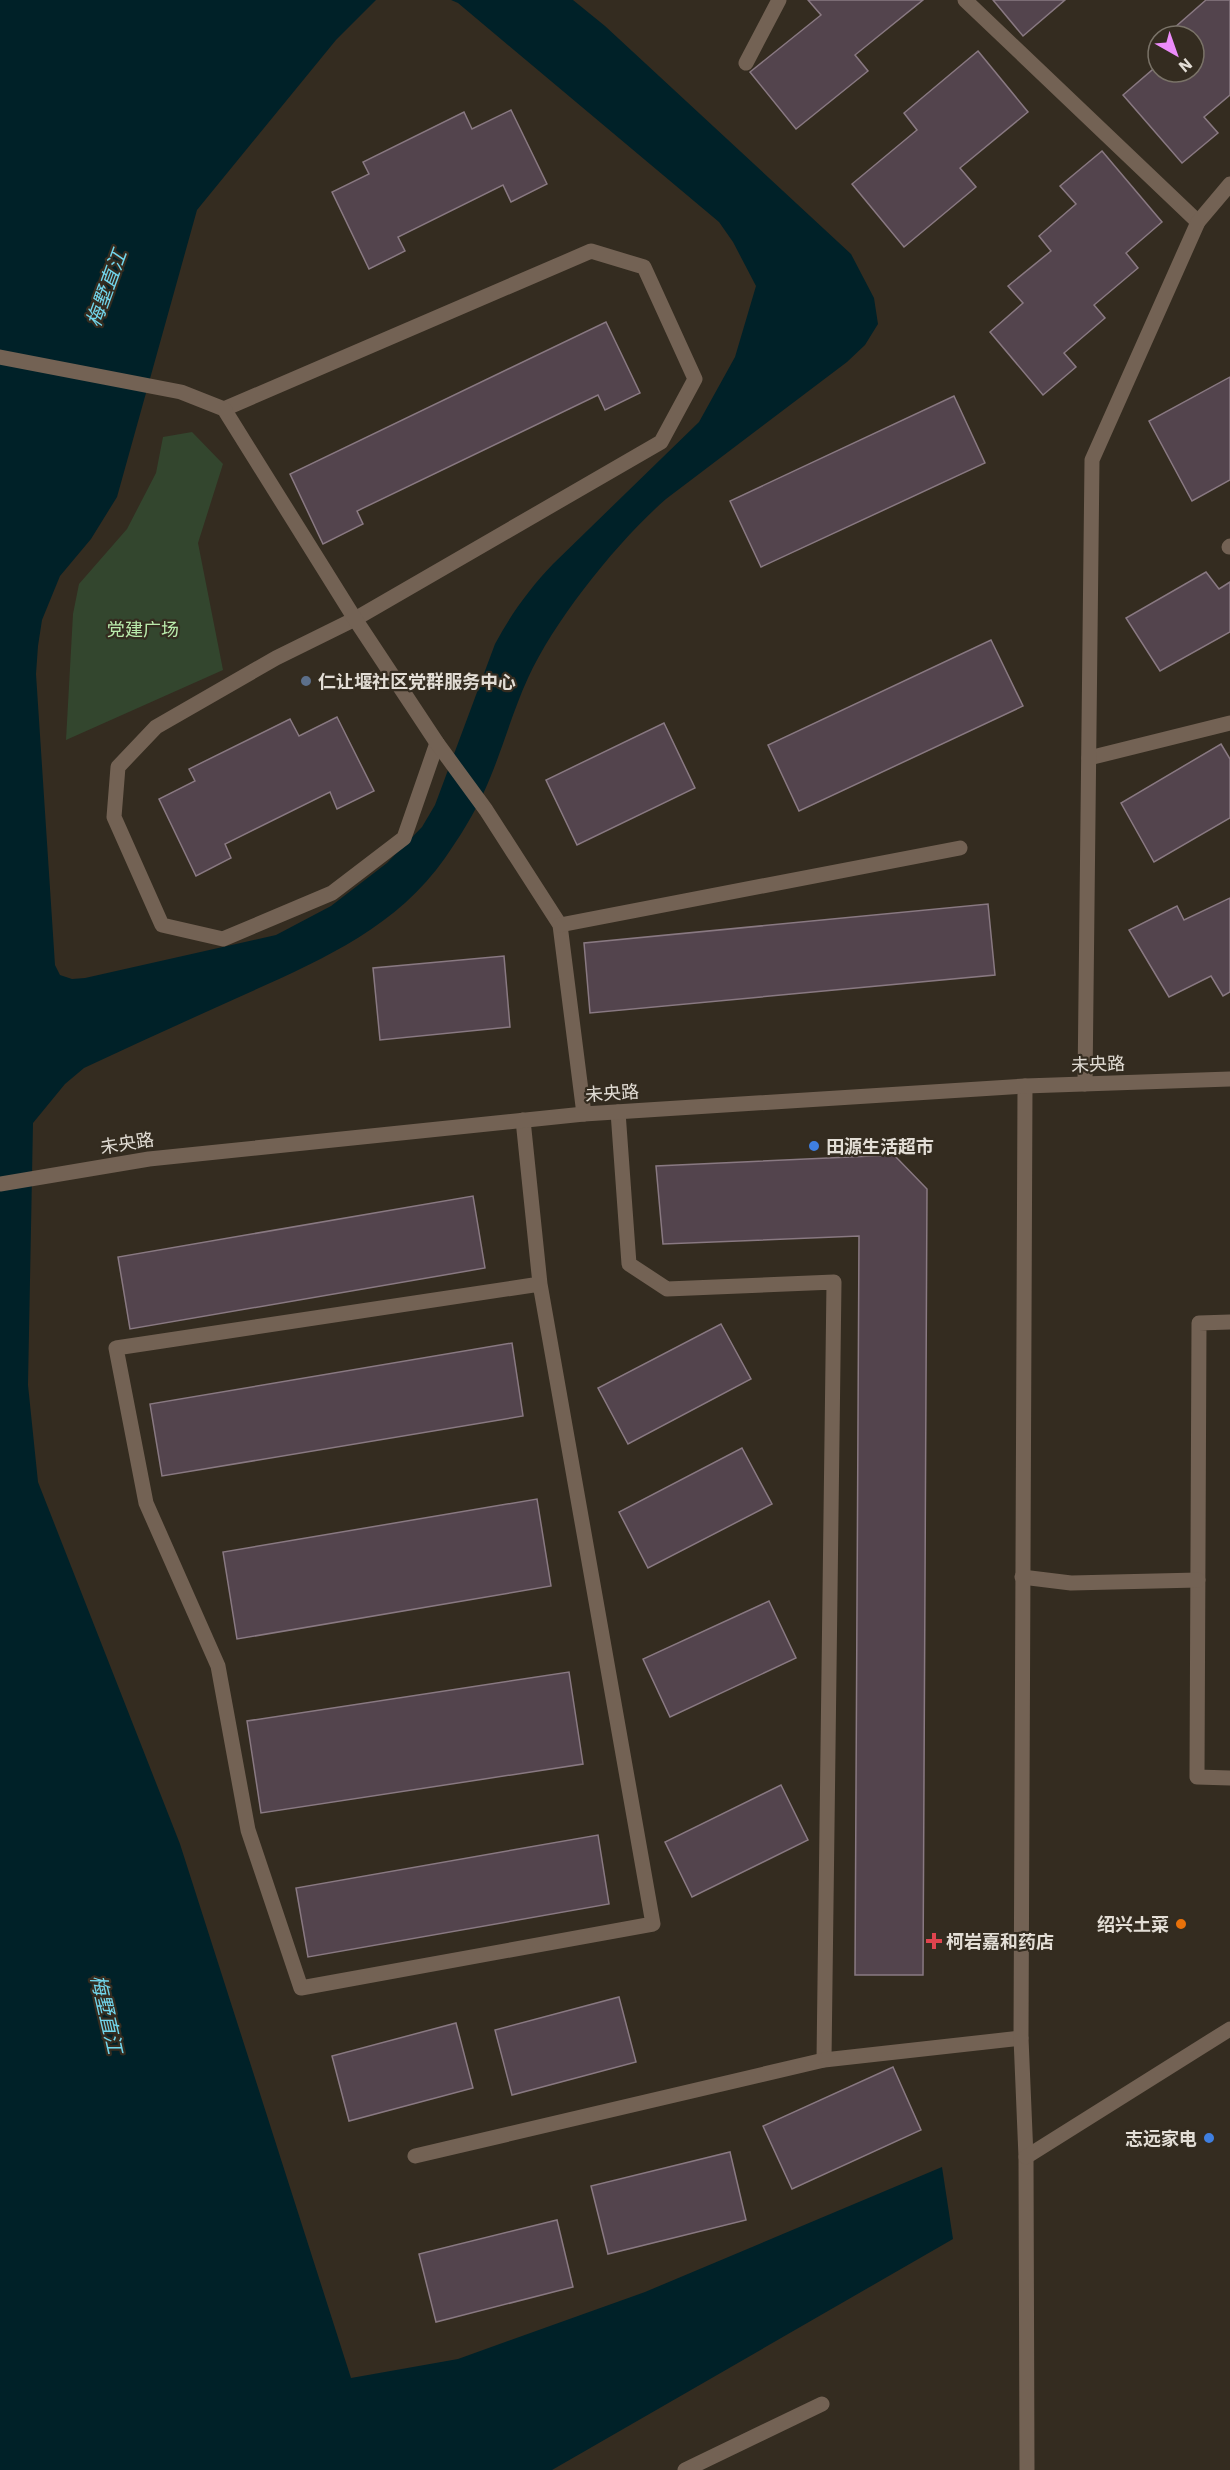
<svg xmlns="http://www.w3.org/2000/svg" width="1230" height="2470" font-family="'IBM Plex Sans','Noto Sans SC',sans-serif">
  <rect width="100%" height="100%" fill="#342c20"/>
  <polygon fill="#33462e" points="192,432 223,464 198,543 223,670 66,740 73,614 79,584 127,529 156,473 163,437"/>
  <path fill="#002128" d="M0 0H376L336 40 197 210 117 497 91 539 60 576 42 620 38 646 36 674 55 965 60 975 72 979 85 978 276 935 331 906 387 863 422 827 435 805 495 644C511 614 530 588 553 564L699 422 735 357 756 286 733 242 719 222 458 3 451 0H573L605 26 851 254 874 298 878 324 865 345 847 362 666 499C618 541 555 619 528 678 511 715 501 755 484 792 474 814 459 838 445 858 394 931 314 963 237 998 186 1021 135 1044 84 1068L65 1084 33 1123 28 1385 38 1482 180 1844 351 2378 458 2359 645 2292 942 2167 953 2239 552 2470H0Z"/>
  <g fill="#53444d" stroke="#897982" stroke-width="1.5">
    <polygon points="808,0 923,0 855,55 868,71 796,129 750,72 821,15"/>
    <polygon points="993,0 1065,0 1023,36"/>
    <polygon points="1206,0 1230,0 1230,95 1204,117 1218,133 1182,163 1123,95 1158,65 1158,72 1194,72 1194,36 1165,36"/>
    <polygon points="978,51 1028,112 960,168 976,187 904,247 852,184 917,130 904,113"/>
    <polygon points="511,110 547,184 511,202 503,185 398,237 405,251 369,269 332,192 369,174 363,162 464,112 472,129"/>
    <polygon points="1102,151 1162,222 1126,253 1138,268 1094,305 1105,318 1064,353 1076,367 1043,395 990,332 1023,303 1008,286 1051,251 1039,236 1076,204 1060,186"/>
    <polygon points="606,322 640,393 605,410 598,395 357,511 363,524 323,544 290,474"/>
    <polygon points="1230,377 1230,480 1192,501 1149,421"/>
    <polygon points="954,396 985,463 761,567 730,501"/>
    <polygon points="1206,572 1219,589 1230,582 1230,632 1160,671 1126,618"/>
    <polygon points="991,640 1023,706 799,811 768,745"/>
    <polygon points="337,717 374,791 337,809 330,792 225,844 231,858 196,876 159,799 195,781 189,769 290,719 299,736"/>
    <polygon points="664,723 695,788 577,845 546,780"/>
    <polygon points="1221,744 1230,759 1230,818 1154,862 1121,803"/>
    <polygon points="1230,898 1230,992 1223,996 1211,976 1169,997 1129,930 1177,906 1184,920"/>
    <polygon points="988,904 995,975 590,1013 584,943"/>
    <polygon points="504,956 510,1027 380,1040 373,968"/>
    <polygon points="894,1155 927,1189 923,1975 855,1975 859,1236 663,1244 656,1166"/>
    <polygon points="473,1196 485,1268 130,1329 118,1257"/>
    <polygon points="721,1324 751,1379 628,1444 598,1388"/>
    <polygon points="512,1343 523,1416 162,1476 150,1404"/>
    <polygon points="742,1448 772,1504 648,1568 619,1512"/>
    <polygon points="537,1499 551,1586 237,1639 223,1552"/>
    <polygon points="769,1601 796,1658 670,1717 643,1659"/>
    <polygon points="569,1672 583,1764 261,1813 247,1721"/>
    <polygon points="781,1785 808,1840 692,1897 665,1842"/>
    <polygon points="598,1835 609,1904 308,1957 296,1888"/>
    <polygon points="619,1997 636,2062 512,2095 495,2030"/>
    <polygon points="456,2023 473,2088 349,2121 332,2056"/>
    <polygon points="893,2067 921,2130 792,2189 763,2126"/>
    <polygon points="730,2152 746,2220 608,2254 591,2186"/>
    <polygon points="557,2220 573,2287 436,2322 419,2254"/>
  </g>
  <g fill="none" stroke-linecap="round" stroke-linejoin="round">
    <g stroke="#736254" stroke-width="15">
      <polyline points="965,0 1198,222"/>
      <polyline points="746,63 779,0"/>
      <polyline points="224,409 591,251 644,267 695,379 661,442 355,619 276,658 156,727 118,767 114,817 162,925 223,939 332,893 404,838 437,743"/>
      <polyline points="1229,547 1230,546"/>
      <polyline points="1089,758 1230,723"/>
      <polyline points="618,1112 629,1264 667,1289 834,1282 824,2060"/>
      <polyline points="523,1120 540,1284 653,1924 301,1988 248,1830 218,1666 146,1503 116,1348 540,1284"/>
      <polyline points="1230,1322 1199,1323 1197,1777 1230,1778"/>
      <polyline points="1022,1577 1071,1583 1198,1580"/>
      <polyline points="415,2156 824,2060 1021,2038"/>
    </g>
    <g stroke="#736254" stroke-width="15">
      <polyline points="0,357 181,392 224,409 355,619 437,743 486,810 560,925 584,1114"/>
      <polyline points="560,925 960,848"/>
      <polyline points="1085,1084 1092,460 1198,222 1230,184"/>
      <polyline points="1025,1086 1021,2038 1026,2157 1027,2470"/>
      <polyline points="0,1184 149,1159 584,1114 1025,1086 1230,1079"/>
      <polyline points="1026,2157 1230,2029"/>
      <polyline points="685,2470 822,2404"/>
    </g>
  </g>
  <circle fill="#5c6f8a" stroke="#342c20" stroke-width="2" cx="306" cy="681" r="6"/>
  <g fill="#3f7fe0" stroke="#342c20" stroke-width="2">
    <circle cx="814" cy="1146" r="6"/>
    <circle cx="1209" cy="2138" r="6"/>
  </g>
  <circle fill="#e8710a" stroke="#342c20" stroke-width="2" cx="1181" cy="1924" r="6"/>
  <path fill="#e0444e" stroke="#342c20" stroke-width="2" d="M931 1932h6v6h6v6h-6v6h-6v-6h-6v-6h6z"/>
  <g text-anchor="middle" dominant-baseline="central" stroke-width="4.5" stroke-linejoin="round" paint-order="stroke">
    <g font-size="18" fill="#b9eaab" stroke="#342c20">
      <text x="143" y="629">党建广场</text>
    </g>
    <g font-size="18" font-weight="bold" fill="#e2ddd5" stroke="#342c20" text-anchor="start">
      <text x="318" y="681">仁让堰社区党群服务中心</text>
      <text x="826" y="1146">田源生活超市</text>
      <text x="1169" y="1924" text-anchor="end">绍兴土菜</text>
      <text x="946" y="1941">柯岩嘉和药店</text>
      <text x="1197" y="2138" text-anchor="end">志远家电</text>
    </g>
    <g font-size="18" fill="#e2ddd5" stroke="#342c20">
      <text transform="translate(1098 1064) rotate(-2)">未央路</text>
      <text transform="translate(612 1093) rotate(-4)">未央路</text>
      <text transform="translate(127 1143) rotate(-9)">未央路</text>
    </g>
    <g font-size="20" font-style="italic" fill="#72d6ec" stroke="#342c20">
      <text transform="translate(106 288) rotate(-70)">梅墅直江</text>
      <text transform="translate(107 2014) rotate(77)">梅墅直江</text>
    </g>
  </g>
  <g transform="translate(1176 54) rotate(140)"><circle r="28" fill="#342c20" stroke="#7a7368" stroke-width="1.5"/>
  <path d="M0-4.5L10 22L0 15L-10 22Z" fill="#ec8cfa"/>
  <text y="-9" font-size="16" font-weight="bold" text-anchor="middle" fill="#e2ddd5">N</text>
  </g>
</svg>
